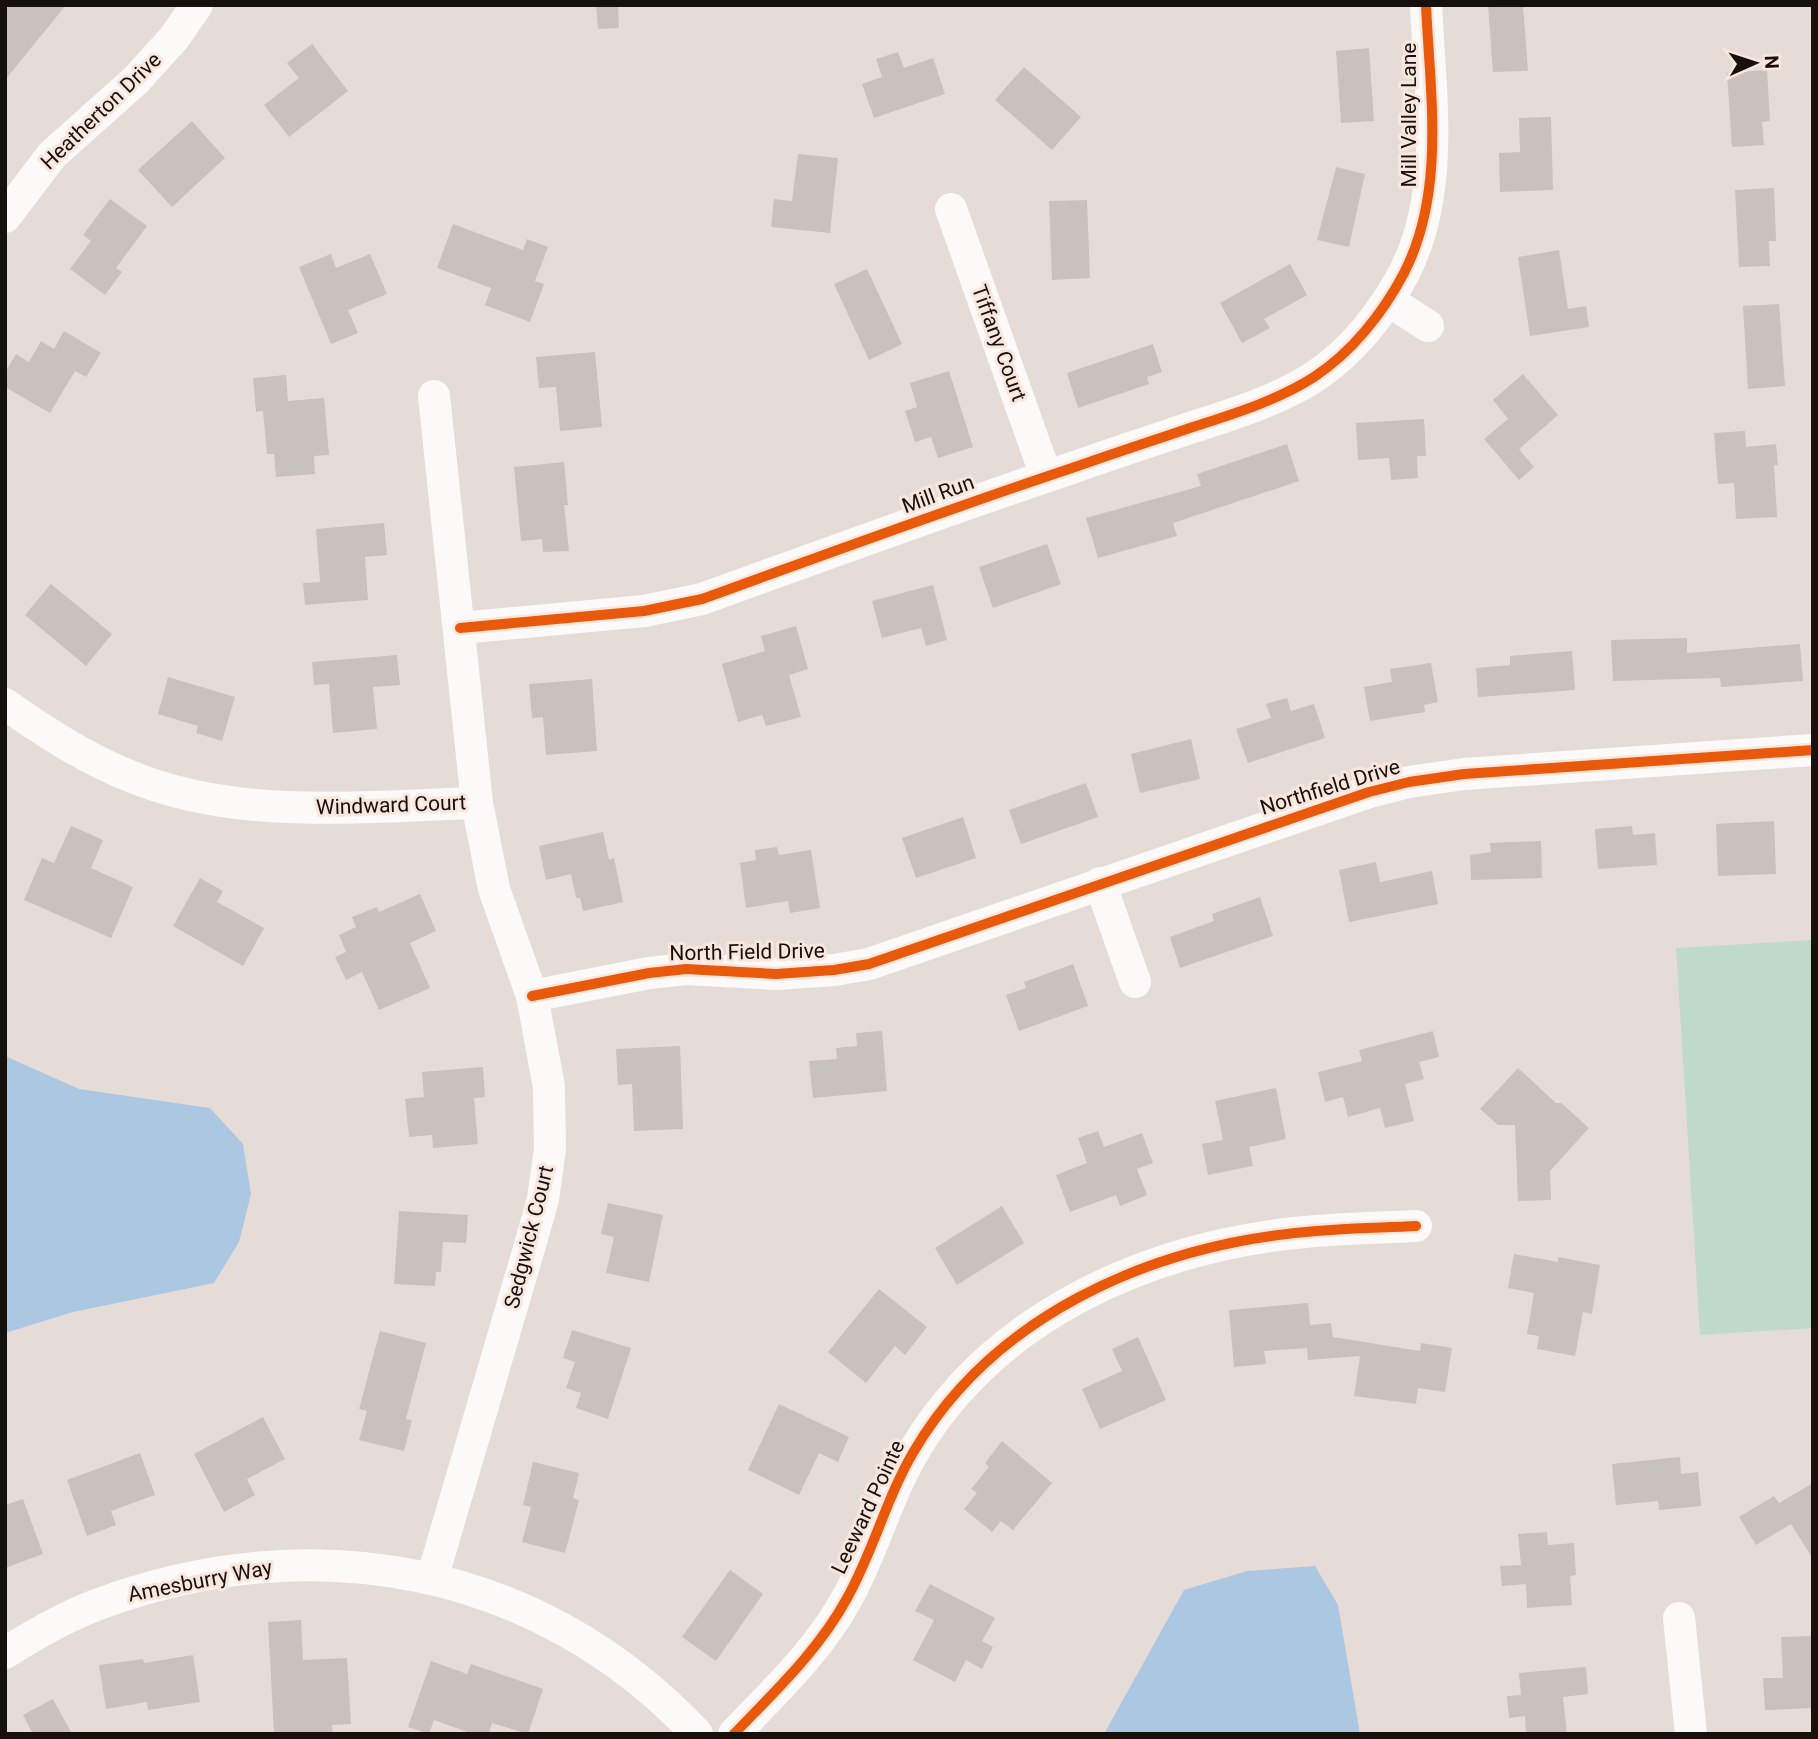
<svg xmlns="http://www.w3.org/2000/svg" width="1818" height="1739" font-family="Roboto,sans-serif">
  <rect width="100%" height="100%" fill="#e6dcd7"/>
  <polygon fill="#bfdac8" points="1813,940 1813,1328 1700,1335 1676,948"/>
  <g fill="#acc7e1">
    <polygon points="5,1056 79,1089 210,1108 243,1144 251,1194 239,1242 214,1283 73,1312 5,1333"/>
    <polygon points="1315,1566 1338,1605 1360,1734 1104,1734 1184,1590 1247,1571"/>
  </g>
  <g fill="#c8c1bd">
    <polygon points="5,5 66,5 5,80"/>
    <polygon points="596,5 618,5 619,28 598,29"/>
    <polygon points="1488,5 1523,5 1528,71 1493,72"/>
    <polygon points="312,44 348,91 289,137 264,105 299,78 287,63"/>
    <polygon points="1369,48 1374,121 1341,123 1336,51"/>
    <polygon points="898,52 904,68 933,58 945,94 874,118 862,84 882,77 876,59"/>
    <polygon points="1024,67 1081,117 1052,150 995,100"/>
    <polygon points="1767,70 1770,121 1762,122 1764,145 1732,147 1727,73"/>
    <polygon points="1551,117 1553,190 1500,192 1499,153 1520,152 1519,118"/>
    <polygon points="192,121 225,158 172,207 138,170"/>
    <polygon points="798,154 838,158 830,233 771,227 774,199 792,201"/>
    <polygon points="1336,167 1365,174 1349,247 1317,240"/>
    <polygon points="1774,188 1776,241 1769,241 1770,266 1739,267 1735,190"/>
    <polygon points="110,199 147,226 116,268 122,272 105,295 70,269 91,241 83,235"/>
    <polygon points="1087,200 1090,278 1052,280 1049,201"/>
    <polygon points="453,224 523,250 527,239 548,247 535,281 544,284 530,322 485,305 491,288 437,268"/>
    <polygon points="1559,250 1568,309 1586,306 1589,327 1530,336 1518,257"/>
    <polygon points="331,254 336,268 370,254 387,294 348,310 358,333 331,344 299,267"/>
    <polygon points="1290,264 1307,295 1264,319 1270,328 1242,343 1220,303"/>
    <polygon points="867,269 902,344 869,360 834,284"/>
    <polygon points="1779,304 1785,386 1748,389 1743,306"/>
    <polygon points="64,331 101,353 86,377 75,371 50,413 5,387 5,373 16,354 29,362 41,341 54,349"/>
    <polygon points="1153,344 1162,372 1147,377 1149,384 1078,408 1067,373"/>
    <polygon points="595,352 602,427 560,431 556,387 539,388 536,357"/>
    <polygon points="949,371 973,447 938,458 931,437 915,442 905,411 917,407 910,383"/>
    <polygon points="1523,374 1558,415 1519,449 1534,467 1519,480 1484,439 1508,419 1493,400"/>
    <polygon points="286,375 288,401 324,398 329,455 314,456 315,474 276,477 274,454 267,454 263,411 256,412 253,378"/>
    <polygon points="1424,419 1426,456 1417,456 1418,478 1391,480 1389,458 1358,460 1356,423"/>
    <polygon points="1745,431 1746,447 1776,444 1778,465 1774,465 1777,517 1736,519 1734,483 1718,484 1714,433"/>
    <polygon points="1287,444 1299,481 1173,523 1177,536 1098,558 1086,518 1201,486 1197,474"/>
    <polygon points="564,462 568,505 564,505 569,551 543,552 542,539 521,541 514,467"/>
    <polygon points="384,523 387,555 365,557 368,600 305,605 303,583 320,582 316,529"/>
    <polygon points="1047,544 1061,584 993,608 979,567"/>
    <polygon points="51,584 112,634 86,666 25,615"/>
    <polygon points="933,585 947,640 926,646 921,628 882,638 872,601"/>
    <polygon points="796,626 808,669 789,675 801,717 766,726 762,715 738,722 722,664 765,651 761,636"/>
    <polygon points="1687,638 1687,653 1800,644 1803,681 1721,687 1720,678 1613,681 1611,640"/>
    <polygon points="1572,651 1575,690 1478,697 1476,668 1510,665 1510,656"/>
    <polygon points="397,655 400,685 373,687 377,729 333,733 329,684 314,685 312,662"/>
    <polygon points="1431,663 1438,702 1424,705 1425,712 1370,721 1364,687 1392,682 1390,669"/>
    <polygon points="168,677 235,697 222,741 196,733 198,726 158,714"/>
    <polygon points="592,679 597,751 546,755 543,717 532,718 529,684"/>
    <polygon points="1287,698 1291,711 1314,704 1325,738 1248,763 1236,729 1271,718 1266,704"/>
    <polygon points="1191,739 1200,779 1140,793 1131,754"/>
    <polygon points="1086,783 1098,817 1021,844 1009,810"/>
    <polygon points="963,817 976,858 916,878 902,838"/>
    <polygon points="1774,821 1776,874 1718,876 1716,824"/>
    <polygon points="71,826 103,840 91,868 133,887 111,938 24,900 42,858 54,863"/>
    <polygon points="1632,826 1633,835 1655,833 1657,865 1598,869 1595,829"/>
    <polygon points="603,832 609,860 614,858 623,902 583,911 580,898 576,898 571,874 546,880 539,846"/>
    <polygon points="1541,841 1542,878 1471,880 1470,855 1491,852 1490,843"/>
    <polygon points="777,847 779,855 811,850 820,908 790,913 788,901 746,908 740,863 756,860 755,850"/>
    <polygon points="1376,862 1380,882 1432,871 1438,904 1349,922 1339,870"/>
    <polygon points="200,878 223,891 217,902 264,928 243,966 173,926"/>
    <polygon points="420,894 436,931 410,943 430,988 379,1010 362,972 346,980 335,957 346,952 339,935 356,927 352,917 377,907 379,912"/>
    <polygon points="1260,897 1273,936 1180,968 1170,937 1214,921 1212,914"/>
    <polygon points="1073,964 1088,1006 1019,1031 1006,995 1026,988 1024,982"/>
    <polygon points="882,1031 887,1091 813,1098 809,1061 837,1059 836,1048 857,1046 856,1033"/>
    <polygon points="1433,1031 1439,1057 1419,1062 1424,1079 1405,1084 1414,1121 1385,1128 1380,1108 1348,1117 1343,1097 1325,1102 1318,1072 1362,1061 1359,1050"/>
    <polygon points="680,1046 683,1129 634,1131 632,1084 618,1085 616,1049"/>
    <polygon points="483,1067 485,1097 474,1098 478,1144 433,1148 432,1135 409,1137 405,1099 424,1097 422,1072"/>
    <polygon points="1518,1068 1556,1103 1561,1103 1589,1128 1550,1171 1551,1200 1518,1201 1515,1125 1498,1125 1480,1109"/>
    <polygon points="1276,1088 1286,1139 1249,1147 1253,1166 1208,1175 1202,1144 1223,1140 1215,1101"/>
    <polygon points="1098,1131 1104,1147 1142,1133 1153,1163 1137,1169 1147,1195 1120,1206 1116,1195 1070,1212 1056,1175 1087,1163 1078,1138"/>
    <polygon points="608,1203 663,1215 649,1282 606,1273 614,1237 601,1234"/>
    <polygon points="1002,1206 1024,1243 957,1285 935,1248"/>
    <polygon points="399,1211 468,1215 466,1243 443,1242 441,1272 436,1272 435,1286 394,1284"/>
    <polygon points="1514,1254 1558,1262 1558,1257 1600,1265 1592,1314 1583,1312 1575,1356 1537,1349 1539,1336 1527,1334 1534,1293 1508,1288"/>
    <polygon points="879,1289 927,1327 905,1355 895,1346 866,1383 828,1352"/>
    <polygon points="1308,1303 1310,1325 1331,1323 1333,1337 1420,1351 1421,1343 1452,1348 1445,1392 1418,1388 1416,1404 1354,1396 1360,1356 1308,1360 1307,1348 1264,1351 1266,1364 1234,1367 1229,1310"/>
    <polygon points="572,1330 631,1348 608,1419 576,1408 581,1393 566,1388 575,1362 563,1358"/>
    <polygon points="380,1331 426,1343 406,1419 412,1420 404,1451 359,1440 367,1411 359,1409"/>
    <polygon points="1138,1337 1166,1400 1100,1429 1082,1389 1122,1371 1112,1349"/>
    <polygon points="779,1404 849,1437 838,1462 819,1453 799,1495 748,1470"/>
    <polygon points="263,1417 285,1459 247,1479 255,1495 224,1512 194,1454"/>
    <polygon points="1002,1441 1052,1483 1013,1530 1001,1521 992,1532 964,1509 977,1493 971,1489 989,1467 985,1463"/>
    <polygon points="140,1453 155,1495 111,1511 116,1525 87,1536 67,1480"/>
    <polygon points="1680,1457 1681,1474 1698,1472 1701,1506 1659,1510 1658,1501 1616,1505 1612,1464"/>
    <polygon points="533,1462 579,1473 573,1498 579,1500 565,1553 522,1542 531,1507 523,1505"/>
    <polygon points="1813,1483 1813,1559 1791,1524 1756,1545 1739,1517 1774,1496 1779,1503"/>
    <polygon points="23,1499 43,1554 5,1568 5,1505"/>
    <polygon points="1547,1532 1548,1545 1574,1543 1576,1575 1570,1576 1572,1605 1527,1608 1526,1584 1502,1586 1500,1566 1521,1565 1518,1534"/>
    <polygon points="730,1570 763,1594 716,1661 682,1637"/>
    <polygon points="930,1584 995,1618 982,1641 993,1647 982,1669 966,1660 955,1682 913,1660 934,1620 915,1611"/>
    <polygon points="301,1620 303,1660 347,1658 351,1724 332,1725 333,1734 274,1733 268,1622"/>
    <polygon points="1813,1636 1813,1708 1765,1710 1763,1678 1783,1678 1781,1637"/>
    <polygon points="193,1655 200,1702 148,1710 147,1702 106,1709 99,1665 143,1659 144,1663"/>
    <polygon points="431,1661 467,1674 471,1664 543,1689 528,1734 492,1723 489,1734 473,1734 434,1720 429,1734 408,1727"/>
    <polygon points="1586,1667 1588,1694 1563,1697 1567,1734 1526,1734 1525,1716 1509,1718 1507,1696 1521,1695 1519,1673"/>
    <polygon points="53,1699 72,1734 33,1734 23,1715"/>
  </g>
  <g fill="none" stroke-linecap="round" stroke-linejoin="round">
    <g stroke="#fbfaf9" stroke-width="32">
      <polyline points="951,209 1046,476"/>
      <polyline points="5,217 52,155 136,80 174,38 197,5"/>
      <polyline points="1388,300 1428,326"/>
      <path d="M460 628 644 611 702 599C824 555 946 510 1069 469 1111 454 1154 440 1196 426 1236 413 1278 400 1314 377 1352 352 1383 313 1404 273 1446 191 1430 94 1426 5"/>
      <path d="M5 704C52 737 99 767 154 785 257 819 371 806 477 803"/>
      <polyline points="1100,883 1135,982"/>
      <polyline points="532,996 649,973 686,969 776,974 834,970 869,964 1369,792 1409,782 1464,774 1813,750"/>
      <polyline points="432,1579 530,1245 543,1199 550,1149 549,1087 532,996 494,889 477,803 434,396"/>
      <polyline points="1679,1618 1691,1734"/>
      <path d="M5 1653C35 1634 66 1616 99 1604 312 1525 540 1566 697 1734"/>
      <path d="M734 1734C774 1692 818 1651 846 1600 873 1553 886 1498 914 1451 993 1317 1145 1249 1295 1233 1335 1228 1376 1228 1416 1226"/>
    </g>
    <g stroke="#f9e7de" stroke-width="15">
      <g id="cycleway">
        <path d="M460 628 644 611 702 599C824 555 946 510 1069 469 1111 454 1154 440 1196 426 1236 413 1278 400 1314 377 1352 352 1383 313 1404 273 1446 191 1430 94 1426 5"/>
        <polyline points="532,996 649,973 686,969 776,974 834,970 869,964 1369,792 1409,782 1464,774 1813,750"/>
        <path d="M734 1734C774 1692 818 1651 846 1600 873 1553 886 1498 914 1451 993 1317 1145 1249 1295 1233 1335 1228 1376 1228 1416 1226"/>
      </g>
    </g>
    <use href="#cycleway" stroke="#e8590c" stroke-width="10"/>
  </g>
  <g text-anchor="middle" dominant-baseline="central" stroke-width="6" stroke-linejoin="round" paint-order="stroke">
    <g font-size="21" fill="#17110e" stroke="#f9e7de">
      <text transform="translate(101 111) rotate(-44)">Heatherton Drive</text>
      <text transform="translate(1409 115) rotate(-90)">Mill Valley Lane</text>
      <text transform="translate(999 343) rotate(70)">Tiffany Court</text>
      <text transform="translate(938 494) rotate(-20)">Mill Run</text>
      <text transform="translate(1330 787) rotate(-17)">Northfield Drive</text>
      <text transform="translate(391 805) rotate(-2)">Windward Court</text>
      <text transform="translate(747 952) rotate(-1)">North Field Drive</text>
      <text transform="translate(529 1237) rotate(-76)">Sedgwick Court</text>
      <text transform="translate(868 1507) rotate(-65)">Leeward Pointe</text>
      <text transform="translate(200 1581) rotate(-11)">Amesburry Way</text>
    </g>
  </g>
  <rect width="1818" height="1739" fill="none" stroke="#17110e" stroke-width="14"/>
  <g transform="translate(1755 63) rotate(87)" stroke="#f9e7de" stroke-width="5" paint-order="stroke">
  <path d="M0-5L12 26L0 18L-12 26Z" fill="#17110e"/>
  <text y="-10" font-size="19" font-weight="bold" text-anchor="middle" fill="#17110e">N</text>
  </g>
</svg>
